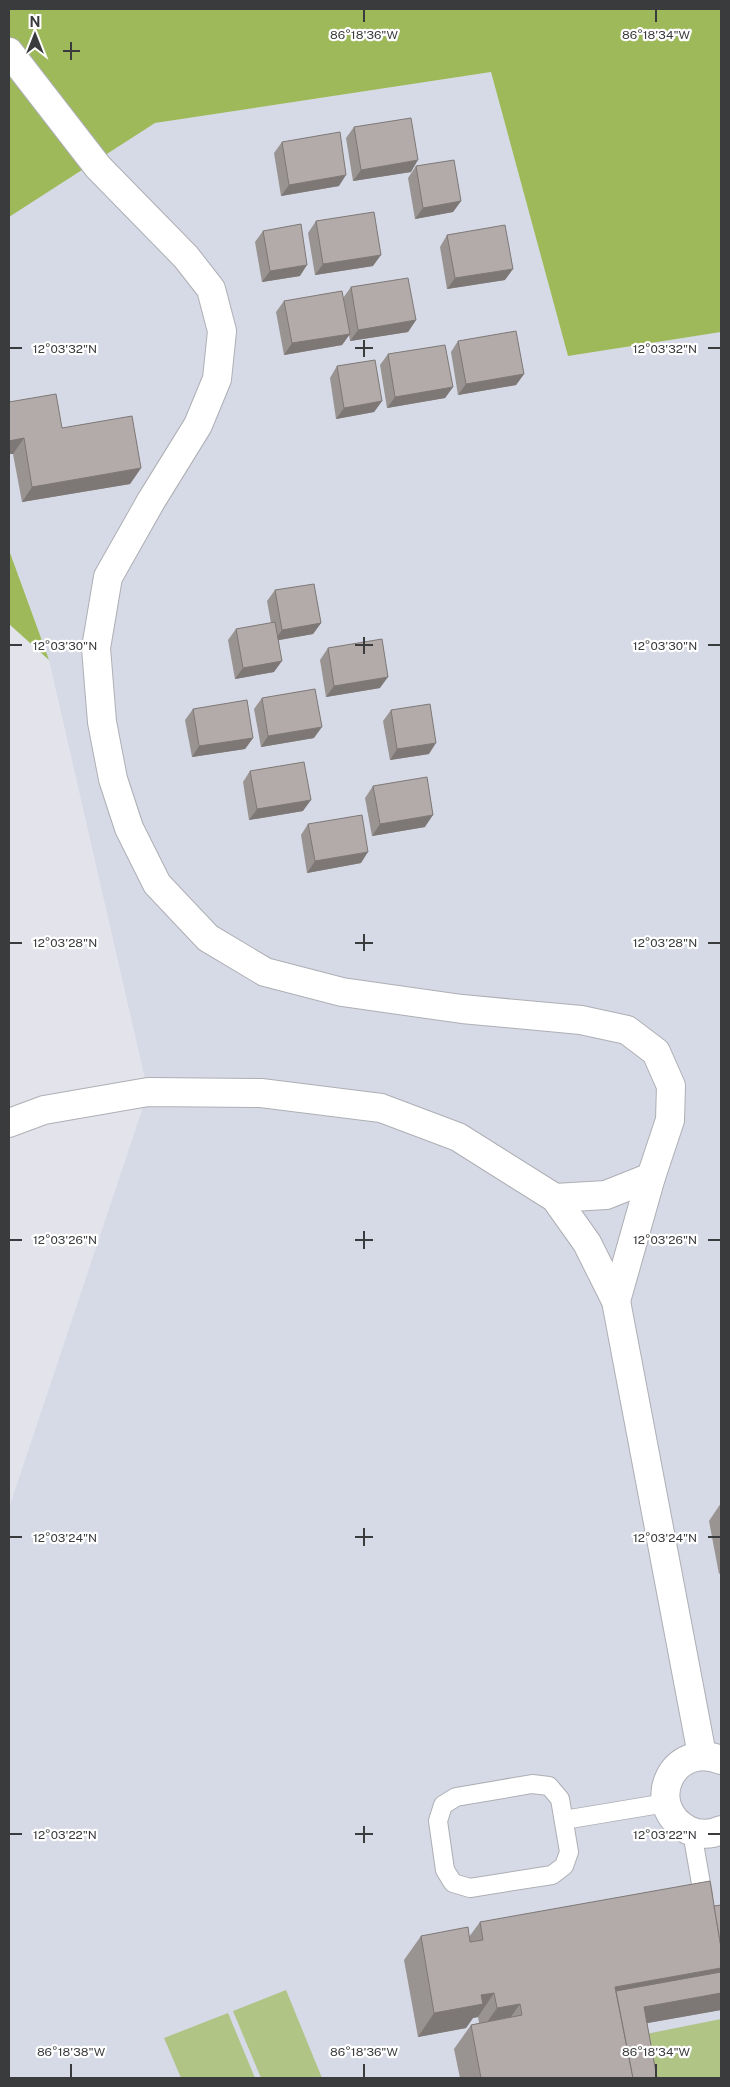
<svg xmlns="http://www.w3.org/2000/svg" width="730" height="2087" font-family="'Public Sans',sans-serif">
  <rect width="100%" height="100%" fill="#e3e4eb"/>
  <polygon fill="#d6d9e6" points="491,72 568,356 721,332 721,2078 9,2078 9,1508 148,1092 49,660 9,550 9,217 155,123"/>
  <g fill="#b0c485">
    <polygon points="286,1990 322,2078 261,2078 233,2011"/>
    <polygon points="228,2013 255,2078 181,2078 164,2038"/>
    <polygon points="721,2019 721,2078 649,2078 641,2035"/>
  </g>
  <g fill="#9eb95a">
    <polygon points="9,9 721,9 721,332 568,356 491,72 155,123 9,217"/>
    <polygon points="9,550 49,660 9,624"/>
  </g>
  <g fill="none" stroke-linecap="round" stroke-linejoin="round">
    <g stroke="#aeafb5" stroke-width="20">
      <g id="lane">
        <polygon points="532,1784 549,1786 560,1799 569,1852 564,1866 552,1875 470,1888 453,1883 445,1870 438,1821 443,1805 456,1797"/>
        <polyline points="564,1820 666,1803"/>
        <polyline points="692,1832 703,1895"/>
      </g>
    </g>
    <g stroke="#aeafb5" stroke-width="30">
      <g id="street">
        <polyline points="9,52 98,167 186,257 211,289 222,331 217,379 198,425 151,501 108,577 96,648 102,722 113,779 129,828 157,884 208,938 265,972 342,992 462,1009 581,1020 627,1030 656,1052 671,1086 670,1120 651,1177 606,1195 555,1198"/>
        <polyline points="9,1123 44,1110 148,1092 261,1093 381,1108 458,1137 555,1198 587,1243 616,1301 702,1755"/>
        <polyline points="616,1301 651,1177"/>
        <path d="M721 1760C673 1740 642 1805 688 1830 698 1835 711 1835 721 1830"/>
      </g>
    </g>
    <use href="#lane" stroke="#fff" stroke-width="18"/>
    <use href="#street" stroke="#fff" stroke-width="28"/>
  </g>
  <g fill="#999391">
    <polygon points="354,127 411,172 353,181 346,138"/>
    <polygon points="282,142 339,186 281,196 274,153"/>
    <polygon points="416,166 461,201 453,212 415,219 408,178"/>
    <polygon points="316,221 373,266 315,275 308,233"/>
    <polygon points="263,231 300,276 262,282 255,242"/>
    <polygon points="447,235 505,280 447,289 440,247"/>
    <polygon points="351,287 416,320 408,332 350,341 349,335 342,345 284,355 276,312 284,301 343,298"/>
    <polygon points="458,341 524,374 516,385 458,395 451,352"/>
    <polygon points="388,354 453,387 445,398 387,408 380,365"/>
    <polygon points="337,366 382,401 374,412 336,419 330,378"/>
    <polygon points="9,402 62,428 141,468 130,484 22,502 13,454 9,454"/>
    <polygon points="275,590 321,623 313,634 278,640 274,672 235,679 228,640 236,629 271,623 267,601"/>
    <polygon points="328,648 380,688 326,697 320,660"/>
    <polygon points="262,698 314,738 261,747 254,709"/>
    <polygon points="193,709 253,738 245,749 192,757 185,720"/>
    <polygon points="391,710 429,754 390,760 383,721"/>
    <polygon points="250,771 303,811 249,820 243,782"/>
    <polygon points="373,786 425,827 372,836 365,798"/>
    <polygon points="308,824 361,863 307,873 301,835"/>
    <polygon points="721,1503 721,1573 719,1574 709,1521"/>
    <polygon points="721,1905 721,2010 647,2023 657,2078 460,2078 454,2049 471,2025 479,2023 478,2017 473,2018 466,2028 418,2037 404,1960 421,1936 469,1937 480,1922 714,1906"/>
  </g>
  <g fill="#7d7876">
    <polygon points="418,160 411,172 353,181 361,170"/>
    <polygon points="346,175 339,186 281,196 289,185"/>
    <polygon points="461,201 453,212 415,219 423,208"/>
    <polygon points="381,255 373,266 315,275 323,264"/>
    <polygon points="307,265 300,276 262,282 270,271"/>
    <polygon points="513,269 505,280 447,289 455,278"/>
    <polygon points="416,320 408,332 350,341 358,330"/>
    <polygon points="350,334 342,345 284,355 292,343"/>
    <polygon points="524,374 516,385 458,395 466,384"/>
    <polygon points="453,387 445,398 387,408 395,397"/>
    <polygon points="382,401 374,412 336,419 344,408"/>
    <polygon points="24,438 13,454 9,454 9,441"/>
    <polygon points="141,468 130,484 22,502 32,487"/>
    <polygon points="321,623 313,634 274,641 282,630"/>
    <polygon points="282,661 274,672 235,679 243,668"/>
    <polygon points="388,677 380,688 326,697 334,686"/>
    <polygon points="322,727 314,738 261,747 268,736"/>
    <polygon points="253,738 245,749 192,757 199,746"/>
    <polygon points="436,743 429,754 390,760 397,749"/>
    <polygon points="311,800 303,811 249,820 257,809"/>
    <polygon points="433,815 425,827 372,836 380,824"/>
    <polygon points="368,852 361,863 307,873 315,861"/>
    <polygon points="721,1968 721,1979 615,2008 615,1987"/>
    <polygon points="494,1993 478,2017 473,2018 466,2028 418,2037 434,2013 481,1995"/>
    <polygon points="721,1993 721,2010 631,2026 644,2007"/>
    <polygon points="520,2004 503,2028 480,2032 497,2008"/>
  </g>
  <g fill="#b2aba9" stroke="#7d7876">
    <polygon points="411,118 418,160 361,170 354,127"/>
    <polygon points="340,132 346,175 289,185 282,142"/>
    <polygon points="454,160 461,201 423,208 416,166"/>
    <polygon points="374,212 381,255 323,264 316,221"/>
    <polygon points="301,224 307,265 270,271 263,231"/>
    <polygon points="505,225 513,269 455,278 447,235"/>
    <polygon points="408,278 416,320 358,330 351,287"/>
    <polygon points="342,291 350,334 292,343 284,301"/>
    <polygon points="516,331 524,374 466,384 458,341"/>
    <polygon points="445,345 453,387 395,397 388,354"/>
    <polygon points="375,360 382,401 344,408 337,366"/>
    <polygon points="56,394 62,428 132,416 141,468 32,487 24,438 9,441 9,402"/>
    <polygon points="314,584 321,623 282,630 275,590"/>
    <polygon points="275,622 282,661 243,668 236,629"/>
    <polygon points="382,639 388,677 334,686 328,648"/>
    <polygon points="315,689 322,727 268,736 262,698"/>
    <polygon points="247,700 253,738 199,746 193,709"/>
    <polygon points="430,704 436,743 397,749 391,710"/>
    <polygon points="304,762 311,800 257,809 250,771"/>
    <polygon points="427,777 433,815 380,824 373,786"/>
    <polygon points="362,815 368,852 315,861 308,824"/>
    <polygon points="710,1881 721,1947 721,1968 615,1987 633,2078 481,2078 471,2025 522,2015 520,2004 497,2008 494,1993 481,1995 483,2004 434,2013 421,1936 468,1927 470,1942 483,1940 480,1922"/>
    <polygon points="721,1905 721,1947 714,1906"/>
    <polygon points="721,1972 721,1993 644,2007 657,2078 633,2078 616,1991"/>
  </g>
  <path fill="none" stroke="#3a3b3d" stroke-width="2" d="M364 10V22M656 10V22M71 42V60M63 51H80M364 340V357M10 348H22M355 348H373M708 348H720M364 637V654M10 645H22M355 645H373M708 645H720M364 934V951M10 943H22M355 943H373M708 943H720M364 1231V1249M10 1240H22M355 1240H373M708 1240H720M364 1528V1546M10 1537H22M355 1537H373M708 1537H720M364 1826V1843M10 1834H22M355 1834H373M708 1834H720M71 2064V2077M364 2064V2077M656 2064V2077"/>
  <g font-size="12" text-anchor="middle" fill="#3a3b3d" stroke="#fff" stroke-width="4.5" stroke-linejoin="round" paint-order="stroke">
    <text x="364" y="39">86°18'36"W</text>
    <text x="656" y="39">86°18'34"W</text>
    <text x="65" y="353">12°03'32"N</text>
    <text x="665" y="353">12°03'32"N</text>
    <text x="65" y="650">12°03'30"N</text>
    <text x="665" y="650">12°03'30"N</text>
    <text x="65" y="947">12°03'28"N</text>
    <text x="665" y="947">12°03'28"N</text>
    <text x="65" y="1244">12°03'26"N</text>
    <text x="665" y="1244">12°03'26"N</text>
    <text x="65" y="1542">12°03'24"N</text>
    <text x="665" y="1542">12°03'24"N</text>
    <text x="65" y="1839">12°03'22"N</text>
    <text x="665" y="1839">12°03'22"N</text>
    <text x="71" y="2056">86°18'38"W</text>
    <text x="364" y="2056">86°18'36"W</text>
    <text x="656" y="2056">86°18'34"W</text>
  </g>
  <rect width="730" height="2087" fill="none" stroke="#3a3b3d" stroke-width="20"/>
  <g transform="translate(35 35)" stroke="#ffffff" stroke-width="4" paint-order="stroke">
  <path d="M0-4L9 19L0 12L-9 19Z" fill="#3a3b3d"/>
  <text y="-8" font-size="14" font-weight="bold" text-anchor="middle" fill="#3a3b3d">N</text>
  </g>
</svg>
